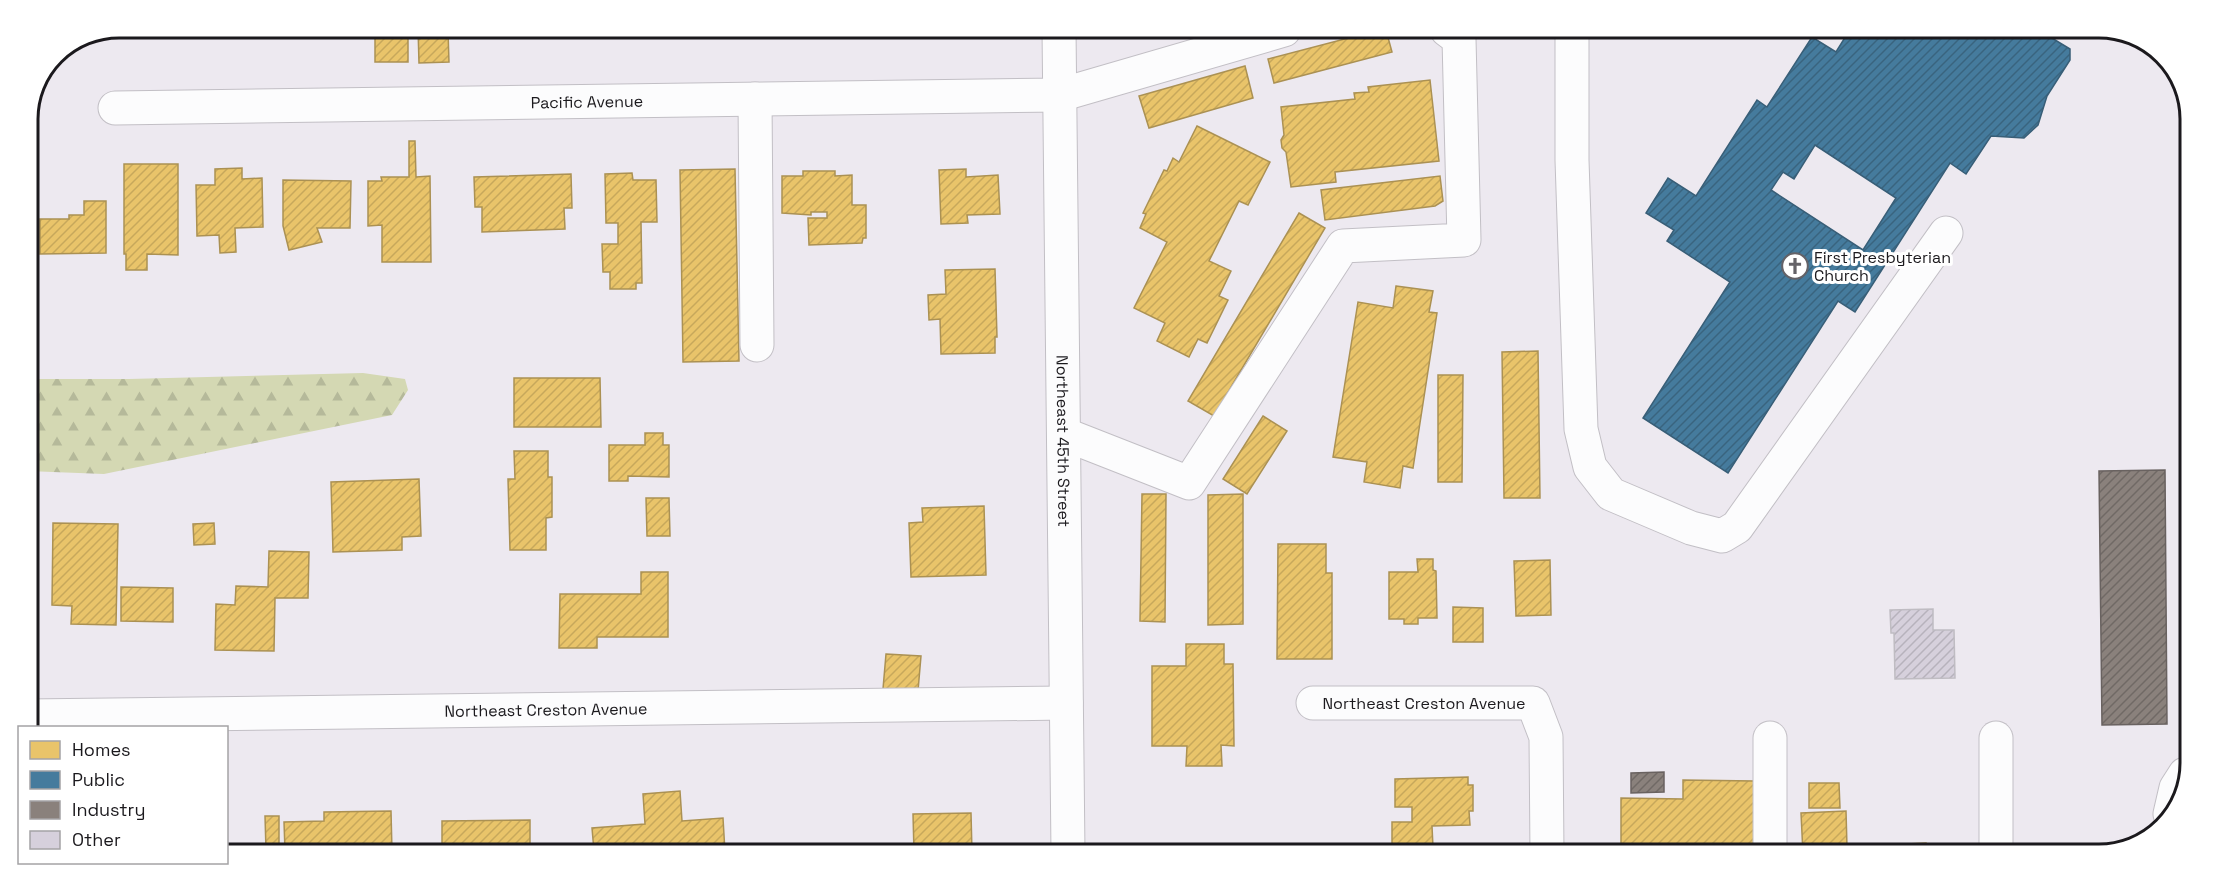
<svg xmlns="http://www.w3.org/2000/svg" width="2217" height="882" font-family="'Space Grotesk',sans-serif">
  <defs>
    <pattern id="forest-firs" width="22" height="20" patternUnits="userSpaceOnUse" patternTransform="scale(1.5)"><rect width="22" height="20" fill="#d4d8b3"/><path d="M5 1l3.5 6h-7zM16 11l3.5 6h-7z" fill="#b5b99a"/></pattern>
    <pattern id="homes-hatch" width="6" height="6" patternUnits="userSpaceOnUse" patternTransform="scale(1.5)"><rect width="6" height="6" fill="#e9c46a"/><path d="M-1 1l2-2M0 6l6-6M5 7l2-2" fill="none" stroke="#c7a85b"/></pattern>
    <pattern id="public-hatch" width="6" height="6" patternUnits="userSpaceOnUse" patternTransform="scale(1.5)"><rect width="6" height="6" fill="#457b9d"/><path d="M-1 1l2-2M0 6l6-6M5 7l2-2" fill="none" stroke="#39647f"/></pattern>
    <pattern id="industry-hatch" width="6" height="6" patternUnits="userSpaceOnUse" patternTransform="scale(1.5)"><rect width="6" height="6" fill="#8a817c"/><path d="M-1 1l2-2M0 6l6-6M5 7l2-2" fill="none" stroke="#706965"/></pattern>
    <pattern id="building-hatch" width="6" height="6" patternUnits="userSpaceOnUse" patternTransform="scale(1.5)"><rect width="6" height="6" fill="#d6d0dc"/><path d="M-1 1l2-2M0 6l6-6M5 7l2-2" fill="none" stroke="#b7b2bc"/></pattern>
  </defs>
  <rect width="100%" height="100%" fill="#ede9f0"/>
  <polygon fill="url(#forest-firs)" points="363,373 405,379 408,390 392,415 104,474 27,471 27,379 129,379"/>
  <g fill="url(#homes-hatch)" stroke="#ab9153" stroke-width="1.5">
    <polygon points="118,27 206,27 206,28 201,28 201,36 181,36 181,31 174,31 174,33 151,34 151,31 111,32 111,30"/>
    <polygon points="248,27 318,27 318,37 277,30 248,31"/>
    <rect x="375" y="28" width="33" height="34"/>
    <polygon points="418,28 501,28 501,30 448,31 449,62 419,63"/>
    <polygon points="1148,30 1173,30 1173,31 1150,37"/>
    <polygon points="1379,30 1386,30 1392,52 1274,83 1268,59"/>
    <polygon points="1245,66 1253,98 1149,128 1139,96"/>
    <polygon points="1430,80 1439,161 1335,172 1336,182 1291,187 1286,152 1282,148 1281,140 1284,135 1281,107 1355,99 1354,93 1369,92 1368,87"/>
    <polygon points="1197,126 1270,162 1248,205 1239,201 1209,261 1231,271 1219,296 1228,300 1207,343 1198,339 1189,357 1157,341 1165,323 1134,308 1167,242 1140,228 1146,214 1143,213 1164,170 1167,171 1173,158 1179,162"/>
    <polygon points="409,141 415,141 416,177 430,176 431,262 382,262 382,225 368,226 368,181 382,181 381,177 409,177"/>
    <polygon points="124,164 178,164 178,255 147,254 147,270 126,270 126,254 124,254"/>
    <polygon points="242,168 242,179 262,178 263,227 235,228 236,252 220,253 219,235 197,236 196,185 215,185 215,169"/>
    <polygon points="735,169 739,361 683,362 680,170"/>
    <polygon points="966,169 966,177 998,175 1000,214 967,215 968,223 941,224 939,170"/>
    <polygon points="803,171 835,171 835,176 852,175 852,205 866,205 866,238 863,238 862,243 809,245 808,218 827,218 827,212 811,212 811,215 782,213 782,176 803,176"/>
    <polygon points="632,173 633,180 656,180 657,222 641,222 642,283 636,283 636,289 610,289 610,272 603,272 602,244 618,244 618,223 606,223 605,174"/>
    <polygon points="571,174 572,208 564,208 565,229 482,232 482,207 475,207 474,177"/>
    <polygon points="1440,176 1443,201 1435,206 1325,220 1321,190"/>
    <polygon points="283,180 351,181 350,228 317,228 322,242 289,250 283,226"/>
    <polygon points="84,201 106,201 106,253 40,254 40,219 69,219 69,215 84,215"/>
    <polygon points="1299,213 1325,228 1214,416 1188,401"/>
    <polygon points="995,269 997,337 995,337 995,353 941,354 940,319 929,320 928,295 946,294 945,270"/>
    <polygon points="1396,286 1433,291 1429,312 1437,313 1413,468 1403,466 1400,488 1364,482 1367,462 1333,457 1358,302 1393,308"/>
    <polygon points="1538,351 1540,498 1504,498 1502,352"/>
    <polygon points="1438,375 1463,375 1462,482 1438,482"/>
    <polygon points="514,378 600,378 601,427 514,427"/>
    <polygon points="1263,416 1287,431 1247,494 1223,479"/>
    <polygon points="645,433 663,433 663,445 669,445 669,477 628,476 628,481 609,481 609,445 645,445"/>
    <polygon points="514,451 548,451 548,477 552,477 552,517 546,518 546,550 510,550 508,479 515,479"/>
    <polygon points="419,479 421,536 402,537 402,550 333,552 331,482"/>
    <polygon points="1142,494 1166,494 1165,622 1140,621"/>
    <polygon points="1243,494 1243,624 1208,625 1208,495"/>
    <polygon points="646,498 669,498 670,536 647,536"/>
    <polygon points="984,506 986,575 911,577 909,523 923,522 922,508"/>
    <polygon points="53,523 118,524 116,625 71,624 72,606 52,605"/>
    <polygon points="214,523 215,544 194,545 193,524"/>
    <polygon points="1278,544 1326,544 1326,573 1332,573 1332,659 1277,659"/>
    <polygon points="269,551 309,552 308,598 275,598 274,651 215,650 216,604 235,605 236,586 268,587"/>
    <polygon points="1417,559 1433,559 1433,570 1436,571 1437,618 1418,618 1418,624 1404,624 1404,619 1389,619 1389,572 1418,572"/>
    <polygon points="1550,560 1551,615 1516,616 1514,561"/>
    <polygon points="641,572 668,572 668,637 597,637 597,648 559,648 560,594 641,594"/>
    <polygon points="121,587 173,588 173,622 121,621"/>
    <polygon points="1453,607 1483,608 1483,642 1453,642"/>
    <polygon points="1186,644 1224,644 1224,664 1233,664 1234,746 1221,745 1222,766 1186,766 1187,746 1152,746 1152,666 1186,666"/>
    <polygon points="886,654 921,656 918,691 883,689"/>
    <polygon points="1468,777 1468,785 1473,785 1473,811 1469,811 1470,825 1432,826 1433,847 1392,848 1392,822 1412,822 1412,807 1395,807 1395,779"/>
    <polygon points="1683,780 1754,781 1754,846 1621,847 1621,798 1683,799"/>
    <polygon points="1809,783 1839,783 1840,808 1809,808"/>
    <polygon points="680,791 682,821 723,818 725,852 594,851 592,828 645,824 643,794"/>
    <polygon points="391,811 392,851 285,851 284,822 324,821 324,812"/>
    <polygon points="1846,811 1847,847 1926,843 1927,855 1803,854 1801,813"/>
    <polygon points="971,813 972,852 914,852 913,814"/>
    <polygon points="265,816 279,816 279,851 266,850"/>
    <polygon points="530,820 530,851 442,851 442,821"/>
  </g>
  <path fill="url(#public-hatch)" stroke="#385e77" stroke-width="1.5" fill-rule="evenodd" d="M1849 31 2042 32 2070 49V60L2047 96 2038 125 2024 138 1991 136 1966 174 1950 163 1855 312 1838 301 1728 473 1643 418 1730 282 1667 241 1674 230 1646 213 1668 178 1696 196 1757 100 1767 107 1812 37 1836 52ZM1815 145 1896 198 1863 250 1771 190 1783 172 1794 179Z"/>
  <g fill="url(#industry-hatch)" stroke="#696260" stroke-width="1.5">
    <polygon points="2165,470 2167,724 2102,725 2099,471"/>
    <polygon points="1664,772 1664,792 1631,793 1631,773"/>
  </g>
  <polygon fill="url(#building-hatch)" stroke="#bfbcc2" stroke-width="1.5" points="1933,609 1933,630 1954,630 1955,678 1895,679 1894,633 1891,633 1890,610"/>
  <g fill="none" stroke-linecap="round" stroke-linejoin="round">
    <g stroke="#c2bfc5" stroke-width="35">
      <g id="minor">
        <path id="s1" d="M1059 29 1068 852"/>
        <polyline points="1572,31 1572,160 1581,429 1590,467 1611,494 1691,528 1722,536 1737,527 1946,233"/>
        <polyline points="755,99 757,345"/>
        <path id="s2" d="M115 108 1060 95 1284 30"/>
        <polyline points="1064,434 1189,483 1343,246 1464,240 1459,39 1447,30"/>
        <path id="s3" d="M1313 703H1533L1546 737 1547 854"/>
        <path id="s4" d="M27 716 1066 703"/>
        <polyline points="1770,738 1770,854"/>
        <polyline points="1996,738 1996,855"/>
        <polyline points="2170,814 2176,788 2185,774"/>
      </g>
    </g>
    <use href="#minor" stroke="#fcfcfd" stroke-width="33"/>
  </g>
  <defs>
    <g id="church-ring" transform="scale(1.35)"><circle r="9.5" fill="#fff" stroke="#646267" stroke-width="1.5"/><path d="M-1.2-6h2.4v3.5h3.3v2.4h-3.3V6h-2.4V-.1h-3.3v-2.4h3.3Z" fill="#646267"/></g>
  </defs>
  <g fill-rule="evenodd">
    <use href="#church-ring" x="1795" y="266"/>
  </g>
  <g text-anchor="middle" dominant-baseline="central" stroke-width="6" stroke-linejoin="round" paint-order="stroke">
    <g font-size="16" fill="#1b191d" stroke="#fff">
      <text stroke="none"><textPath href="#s2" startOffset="472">Pacific Avenue</textPath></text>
      <text stroke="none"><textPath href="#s1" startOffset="412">Northeast 45th Street</textPath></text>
      <text stroke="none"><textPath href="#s3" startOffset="111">Northeast Creston Avenue</textPath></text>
      <text stroke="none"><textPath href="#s4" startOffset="519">Northeast Creston Avenue</textPath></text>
    </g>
    <g font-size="16" fill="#1b191d" stroke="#fff" text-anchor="start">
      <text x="1814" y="257">First Presbyterian<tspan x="1814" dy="18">Church</tspan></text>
    </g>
  </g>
  <path d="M0 0H2217V882H0ZM119 38H2099A81 81 0 0 1 2180 119V763A81 81 0 0 1 2099 844H119A81 81 0 0 1 38 763V119A81 81 0 0 1 119 38Z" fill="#fff" fill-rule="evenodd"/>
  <path fill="none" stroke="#1b191d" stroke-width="3" d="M119 38H2099A81 81 0 0 1 2180 119V763A81 81 0 0 1 2099 844H119A81 81 0 0 1 38 763V119A81 81 0 0 1 119 38Z"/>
  <rect x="18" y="726" width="210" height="138" fill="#ffffff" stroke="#a4a3a5" stroke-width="1.5"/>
  <rect x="30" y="741" width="30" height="18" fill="#e9c46a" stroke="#a4a3a5" stroke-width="1.5"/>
  <text x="72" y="756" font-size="18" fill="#1b191d">Homes</text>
  <rect x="30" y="771" width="30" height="18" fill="#457b9d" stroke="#a4a3a5" stroke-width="1.5"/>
  <text x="72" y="786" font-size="18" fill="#1b191d">Public</text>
  <rect x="30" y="801" width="30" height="18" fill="#8a817c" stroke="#a4a3a5" stroke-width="1.5"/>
  <text x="72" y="816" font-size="18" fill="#1b191d">Industry</text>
  <rect x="30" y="831" width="30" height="18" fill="#d6d0dc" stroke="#a4a3a5" stroke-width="1.5"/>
  <text x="72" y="846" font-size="18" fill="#1b191d">Other</text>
</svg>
